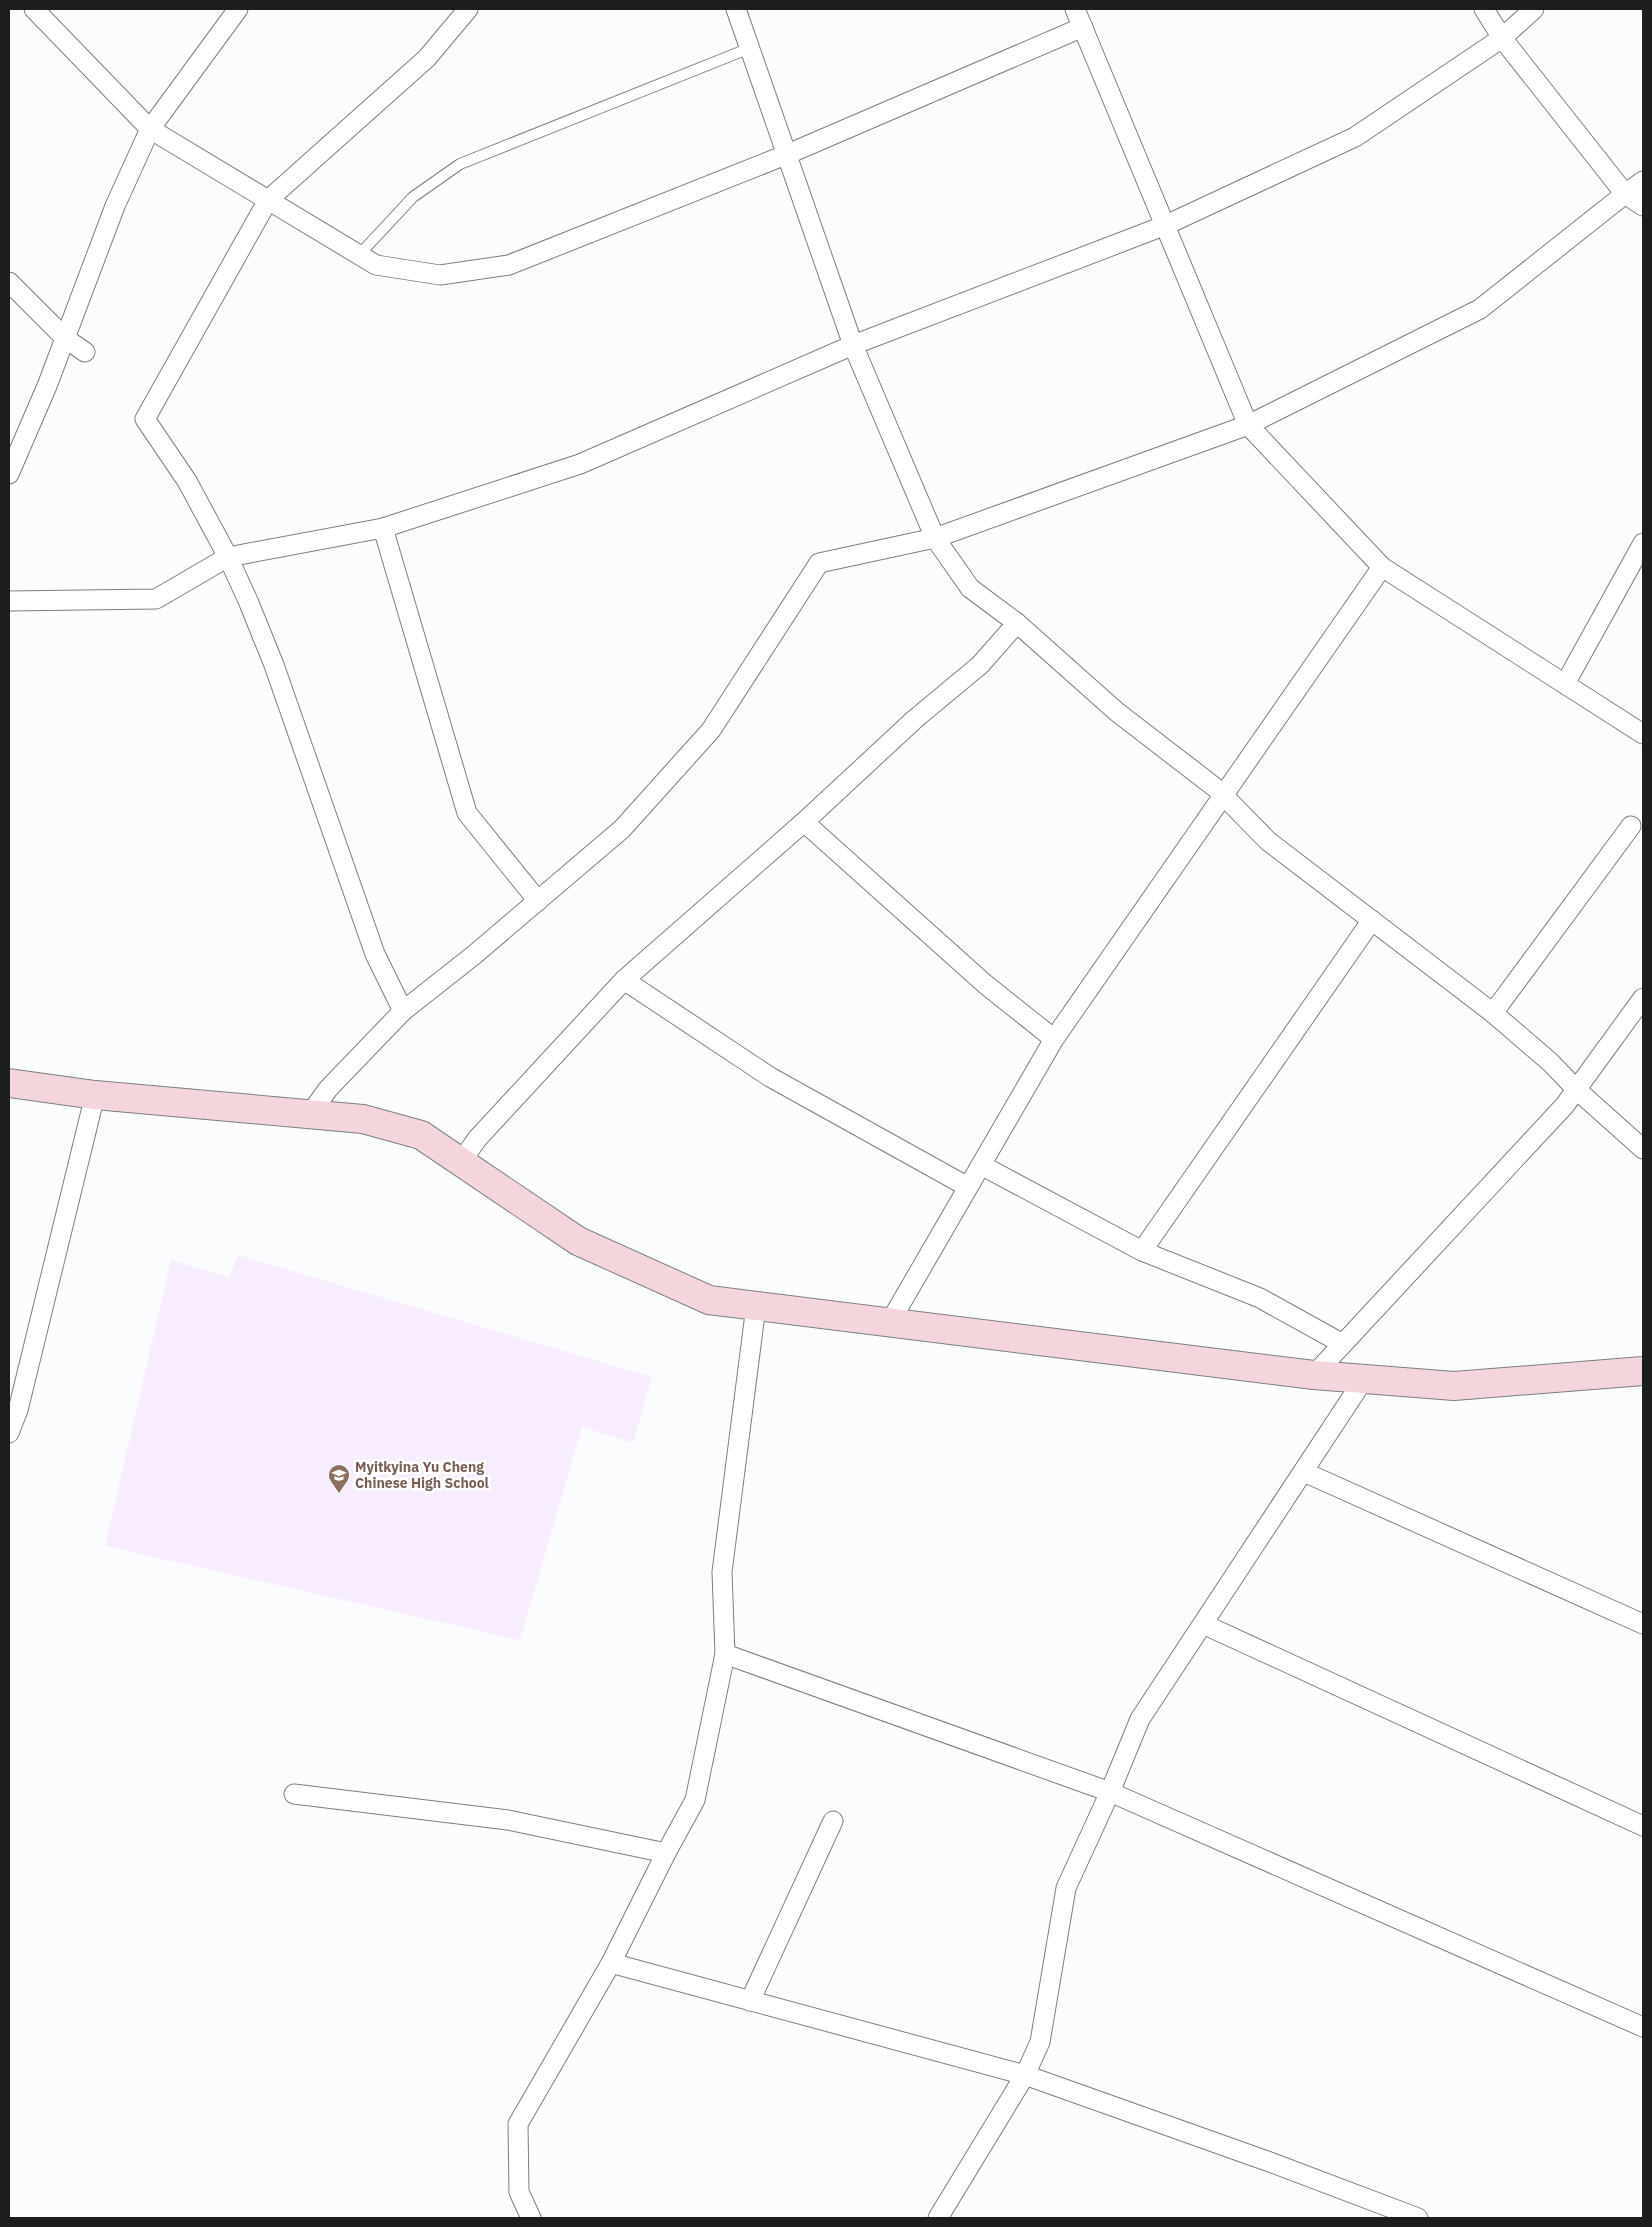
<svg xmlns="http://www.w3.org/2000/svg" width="1652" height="2227" font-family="'IBM Plex Sans',sans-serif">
  <rect width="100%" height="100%" fill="#fafcfe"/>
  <polygon fill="#f7edfe" points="238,1255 652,1377 633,1443 582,1427 520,1640 105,1546 171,1260 229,1277"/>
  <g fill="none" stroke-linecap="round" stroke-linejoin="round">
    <g stroke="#7b7f82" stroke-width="12">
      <polyline id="lane" points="359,255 413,197 460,164 750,48"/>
    </g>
    <g stroke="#7b7f82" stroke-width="21">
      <g id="street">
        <polyline points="34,9 150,129 376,265 440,275 509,265 788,154 1083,27"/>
        <polyline points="736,9 853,345 935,538 970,588 1017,623 1117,712 1217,789 1268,841 1493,1013 1550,1062 1577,1090 1643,1149"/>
        <polyline points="1075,9 1248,425 1382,567 1643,734"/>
        <polyline points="1484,9 1502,38 1625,194 1643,206"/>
        <polyline points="9,282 66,339 85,352"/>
        <polyline points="9,474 47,386 115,206 150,129 238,9"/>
        <polyline points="383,528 467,813 538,901"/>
        <polyline points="9,601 156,599 228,557 383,528 580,464 853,345 1166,225 1355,137 1502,38 1534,9"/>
        <polyline points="1565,684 1643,543"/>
        <polyline points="804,822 985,984 1054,1039"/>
        <polyline points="624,980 770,1077 968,1187"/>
        <polyline points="403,1011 474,955 622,829 711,730 819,563 935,538 1248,425 1480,309 1625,194 1643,181"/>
        <polyline points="1493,1013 1631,826"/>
        <polyline points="310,1114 328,1089 403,1011 375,954 274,665 249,603 228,557 187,481 145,419 268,200 427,58 468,9"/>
        <polyline points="461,1162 477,1139 624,980 804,822 915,719 980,665 1017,623"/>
        <polyline points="981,1165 1142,1251 1260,1298 1343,1344"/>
        <polyline points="1142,1251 1372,920"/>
        <polyline points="890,1322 1054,1039 1382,567"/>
        <polyline points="1314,1375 1565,1105 1643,998"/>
        <polyline points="9,1433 18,1410 95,1095"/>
        <polyline points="1304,1472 1643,1624"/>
        <polyline points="1203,1624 1643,1826"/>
        <polyline points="725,1654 1110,1792 1643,2027"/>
        <polyline points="294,1794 508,1820 666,1853"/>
        <polyline points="611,1963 1025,2075 1267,2161 1418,2218"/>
        <polyline points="750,2001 833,1821"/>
        <polyline points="531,2218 519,2192 518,2124 611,1963 666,1853 695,1800 725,1654 722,1572 756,1306"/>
        <polyline points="938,2218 1025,2075 1040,2042 1066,1888 1110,1792 1140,1719 1364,1379"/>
      </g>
    </g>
    <g stroke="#7b7f82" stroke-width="30">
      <polyline id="secondary" points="9,1083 95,1095 363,1119 421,1135 578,1241 709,1300 1314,1375 1454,1386 1643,1371"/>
    </g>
    <use href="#lane" stroke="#fff" stroke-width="10"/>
    <use href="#street" stroke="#fff" stroke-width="19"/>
    <use href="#secondary" stroke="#f4d5dc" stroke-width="28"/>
  </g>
  <defs>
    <g id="school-pin" transform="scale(1.125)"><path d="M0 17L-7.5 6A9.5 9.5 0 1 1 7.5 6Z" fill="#8d6e63" stroke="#fff"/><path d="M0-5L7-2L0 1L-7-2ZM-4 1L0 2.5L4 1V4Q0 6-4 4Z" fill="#fff"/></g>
  </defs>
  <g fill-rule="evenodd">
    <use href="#school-pin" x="339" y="1475"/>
  </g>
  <g text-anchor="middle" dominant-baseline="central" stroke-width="5" stroke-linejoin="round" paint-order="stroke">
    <g font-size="14" font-weight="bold" fill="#785e54" stroke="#fff" text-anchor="start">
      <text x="355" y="1467">Myitkyina Yu Cheng<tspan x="355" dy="16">Chinese High School</tspan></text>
    </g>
  </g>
  <rect width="1652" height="2227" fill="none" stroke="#1b1d1e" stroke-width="20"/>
</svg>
